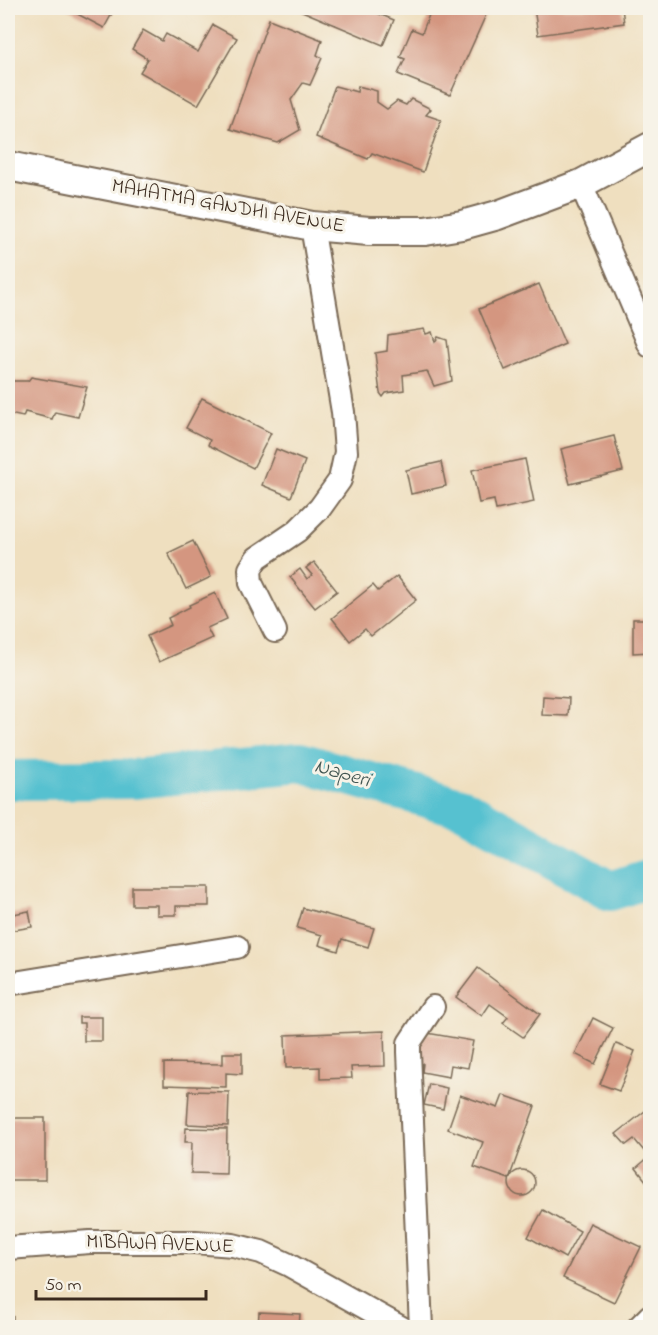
<svg xmlns="http://www.w3.org/2000/svg" width="658" height="1335" font-family="'Indie Flower',sans-serif">
  <rect width="100%" height="100%" fill="#f7f3e8"/>
  <filter id="ink" filterUnits="userSpaceOnUse"><feTurbulence type="fractalNoise" baseFrequency=".0167" numOctaves="2"/><feDisplacementMap in="SourceGraphic" scale="12" xChannelSelector="R" yChannelSelector="G"/><feConvolveMatrix kernelMatrix="1 2 1 2 8 2 1 2 1" color-interpolation-filters="sRGB"/></filter>
  <filter id="wash" filterUnits="userSpaceOnUse"><feTurbulence type="fractalNoise" baseFrequency=".008" numOctaves="4" result="noise"/><feDisplacementMap in="SourceGraphic" scale="24" xChannelSelector="R" yChannelSelector="G"/><feGaussianBlur stdDeviation="1.35" result="paint"/><feColorMatrix in="noise" values="0 0 0 0 0 0 0 0 0 0 0 0 0 0 0 0 0 1.4 0 .05"/><feComposite in="paint" operator="in"/></filter>
  <g filter="url(#wash)">
    <rect width="100%" height="100%" fill="#efdfbf"/>
    <g fill="none" stroke-linecap="round" stroke-linejoin="round">
      <polyline stroke="#56c1d0" stroke-width="40" points="8,780 133,779 300,762 463,808 610,891 650,878"/>
    </g>
    <g id="blocks">
      <g fill="#d49680">
        <polygon points="66,8 115,8 104,28"/>
        <polygon points="295,8 364,8 394,20 383,45"/>
        <polygon points="418,8 489,8 450,95 398,74 405,59 400,57 412,29 422,33 429,15 417,11"/>
        <polygon points="534,8 622,8 624,23 538,35"/>
        <polygon points="269,19 322,40 317,55 322,58 310,85 303,83 291,100 300,130 278,143 230,129"/>
        <polygon points="213,25 237,38 198,105 140,72 148,59 132,49 143,30 162,41 166,34 198,52"/>
        <polygon points="335,86 357,92 358,86 377,91 377,102 387,109 397,101 406,105 411,99 431,109 426,115 441,120 423,172 372,153 368,159 316,137"/>
        <polygon points="539,284 565,344 505,370 479,309"/>
        <polygon points="424,329 426,334 432,332 435,342 438,337 447,340 452,381 434,386 427,371 403,375 404,390 386,393 383,397 380,393 375,353 387,351 388,335"/>
        <polygon points="31,377 87,387 78,417 55,412 52,419 25,412 23,417 9,414 11,410 8,408 8,391 10,381 28,381"/>
        <polygon points="202,398 271,433 253,468 208,445 210,440 186,428"/>
        <polygon points="614,436 623,471 570,484 561,449"/>
        <polygon points="276,449 305,461 291,497 262,485"/>
        <polygon points="525,459 534,502 496,510 494,500 479,503 472,470"/>
        <polygon points="441,462 446,486 411,494 406,470"/>
        <polygon points="193,541 211,577 186,589 168,553"/>
        <polygon points="314,562 337,591 315,608 290,577 300,569 307,579 312,575 306,568"/>
        <polygon points="397,576 416,600 371,636 365,629 350,641 332,618 373,585 378,591"/>
        <polygon points="215,593 227,619 207,628 212,638 159,662 147,636 171,625 168,618 190,607 189,605"/>
        <polygon points="633,619 650,619 650,652 633,653"/>
        <polygon points="543,696 569,698 568,716 542,715"/>
        <polygon points="132,887 209,887 209,906 176,906 176,915 157,915 157,905 132,905"/>
        <polygon points="303,908 374,928 368,947 342,939 338,951 319,945 322,935 297,928"/>
        <polygon points="29,911 32,927 8,931 8,915"/>
        <polygon points="478,968 540,1014 523,1037 503,1023 508,1017 490,1004 482,1016 456,997"/>
        <polygon points="79,1017 102,1017 102,1041 84,1041 84,1023 79,1023"/>
        <polygon points="593,1018 613,1028 595,1064 575,1054"/>
        <polygon points="384,1031 385,1066 351,1067 352,1078 320,1079 320,1067 286,1068 285,1035"/>
        <polygon points="427,1033 473,1041 468,1068 451,1065 449,1077 422,1072 423,1064 410,1062"/>
        <polygon points="616,1044 635,1051 619,1091 600,1084"/>
        <polygon points="223,1053 242,1053 242,1074 226,1073 226,1087 164,1085 164,1063 223,1064"/>
        <polygon points="429,1084 447,1088 443,1109 424,1105"/>
        <polygon points="189,1091 229,1092 228,1126 187,1124"/>
        <polygon points="460,1095 498,1108 503,1095 535,1106 509,1179 474,1167 483,1142 448,1129"/>
        <polygon points="650,1107 650,1186 636,1168 649,1157 634,1139 626,1145 616,1134"/>
        <rect x="8" y="1118" width="37" height="62"/>
        <polygon points="186,1128 227,1129 226,1174 191,1173 192,1142 185,1142"/>
        <circle cx="522" cy="1183" r="13"/>
        <polygon points="543,1210 580,1231 565,1258 528,1237"/>
        <polygon points="590,1223 641,1247 614,1302 563,1278"/>
        <polygon points="259,1312 300,1314 299,1328 258,1328"/>
        <rect x="8" y="1316" width="5" height="12"/>
      </g>
    </g>
  </g>
  <g filter="url(#ink)">
    <use href="#blocks" fill-opacity="0" stroke="#7a6956" stroke-width="1.5"/>
    <g fill="none" stroke-linecap="round" stroke-linejoin="round">
      <g stroke="#7a6956" stroke-width="26">
        <g id="minor">
          <polyline points="581,184 650,346"/>
          <polyline points="275,631 251,583 250,569 257,558 297,531 320,508 340,480 346,452 343,412 312,226"/>
          <polyline points="8,984 237,947"/>
          <polyline points="8,1248 90,1242 195,1242 233,1245 261,1252 287,1264 402,1328"/>
          <polyline points="421,1328 409,1052 409,1043 433,1007"/>
          <polyline points="638,1328 650,1316"/>
        </g>
      </g>
      <g stroke="#7a6956" stroke-width="32">
        <polyline id="major" points="8,166 312,226 369,231 425,231 462,225 498,215 581,184 650,147"/>
      </g>
      <use href="#minor" stroke="#fff" stroke-width="22"/>
      <use href="#major" stroke="#fff" stroke-width="28"/>
    </g>
  </g>
  <g text-anchor="middle" dominant-baseline="central" stroke-width="6" stroke-linejoin="round" paint-order="stroke">
    <g font-size="20" fill="#3b2a1e" stroke="#f7f3e8">
      <text transform="translate(228 207) rotate(10)">MAHATMA GANDHI AVENUE</text>
      <text transform="translate(160 1245) rotate(2)">MIBAWA AVENUE</text>
    </g>
    <g font-size="21" font-style="italic" fill="#435753" stroke="#f7f3e8">
      <text transform="translate(342 774) rotate(16)">Naperi</text>
    </g>
  </g>
  <rect width="658" height="1335" fill="none" stroke="#f7f3e8" stroke-width="30"/>
  <path d="M36 1290v9h170v-9" fill="none" stroke="#3b2a1e" stroke-width="3"/>
  <text x="45" y="1290" font-size="18" fill="#3b2a1e" stroke="#f7f3e8" stroke-width="4.5" paint-order="stroke">50 m</text>
</svg>
